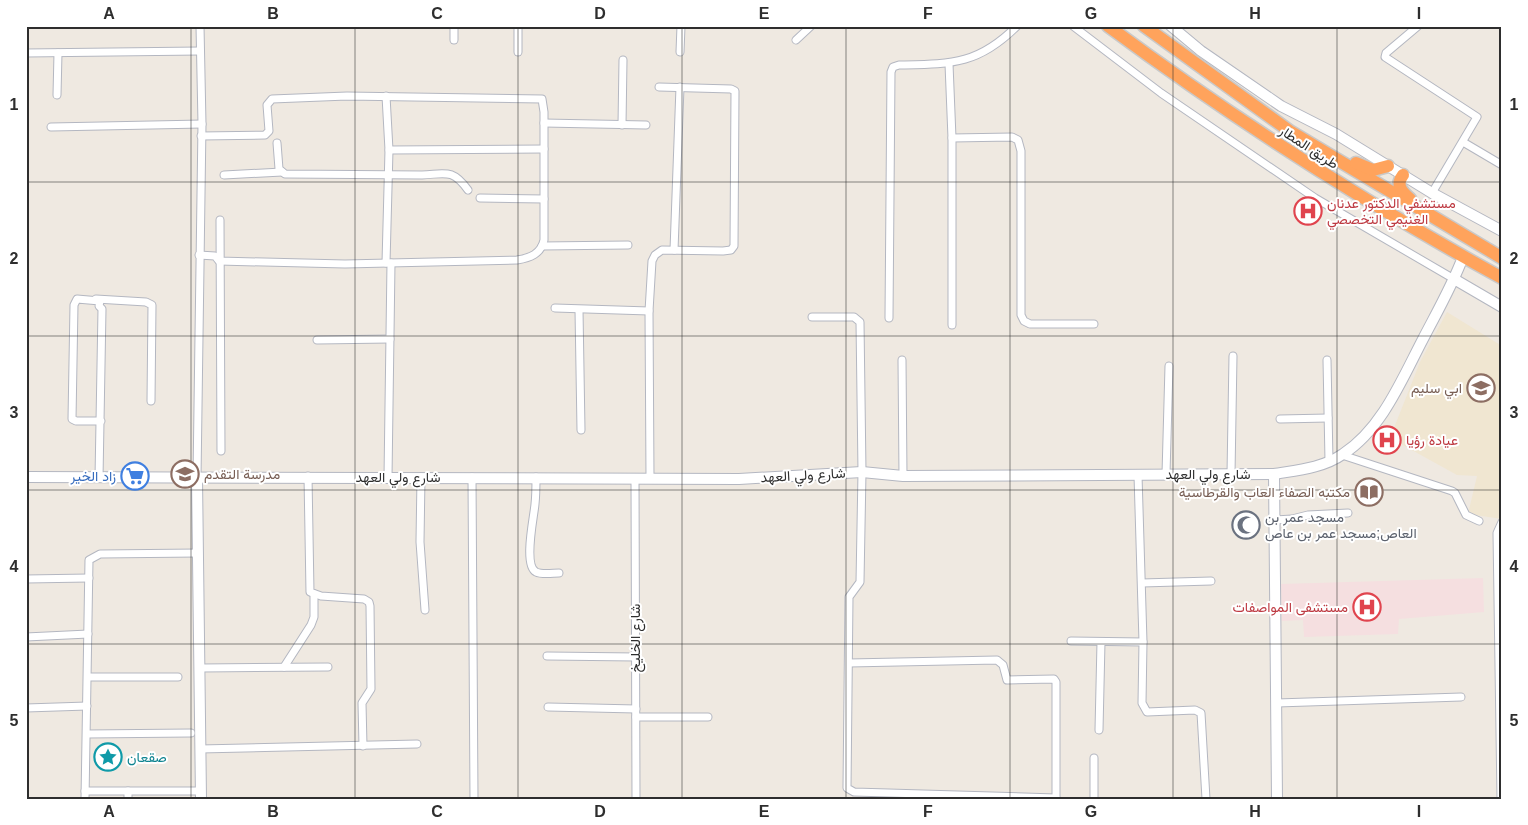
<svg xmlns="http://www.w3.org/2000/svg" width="1528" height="825" font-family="Arial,Vazirmatn,sans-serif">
  <rect width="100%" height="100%" fill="#efe9e1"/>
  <polygon fill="#f0e6d1" points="1447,312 1502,346 1502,519 1468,514 1477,476 1457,475 1390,438 1420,362"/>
  <polygon fill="#f5dfe0" points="1483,578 1484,612 1399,619 1398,634 1304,637 1303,620 1282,621 1281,584"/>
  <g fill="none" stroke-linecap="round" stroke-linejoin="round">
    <g stroke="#b4b7c1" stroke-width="9">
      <g id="street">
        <polyline points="454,26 454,40"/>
        <polyline points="518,26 518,52"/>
        <polyline points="1073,26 1161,93 1315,198 1454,279"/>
        <polyline points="1418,26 1386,53 1385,57 1477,117 1432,193"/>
        <polyline points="796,40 811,26"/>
        <polyline points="680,52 681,26"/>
        <polyline points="26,53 200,51"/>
        <polyline points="949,64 952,138 952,325"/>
        <polyline points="57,95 58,53"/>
        <polyline points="386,96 389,150 386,263"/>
        <polyline points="544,123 646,125"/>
        <polyline points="622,125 623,60"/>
        <polyline points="51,127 202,124"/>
        <polyline points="952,138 1012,137 1018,140 1021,151 1021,315 1024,321 1030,324 1094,324"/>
        <polyline points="1463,142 1502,165"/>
        <path d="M277 143 279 169 285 174 422 175C445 174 452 168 468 190"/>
        <polyline points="389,150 544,149"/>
        <polyline points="224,175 282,172"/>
        <polyline points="480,198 544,199"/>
        <polyline points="220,220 221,451"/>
        <polyline points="542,246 628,245"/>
        <polyline points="674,250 680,87"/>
        <path d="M199 255 215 256 219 261 345 264 517 260C530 258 541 254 544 240V112L542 99 347 96 272 99 267 105 269 131 265 135 201 136"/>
        <polyline points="96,299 146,302 152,305 151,401"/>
        <polyline points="555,308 649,311"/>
        <polyline points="579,310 581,430"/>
        <polyline points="812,317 854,317 860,322 862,472 860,582 849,597 847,788 854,792 1056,798"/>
        <path d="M889 318 891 72 893 67 899 65C951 64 978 65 1017 26"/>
        <polyline points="317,340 390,339"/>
        <polyline points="902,360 903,476"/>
        <polyline points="1327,360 1329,461"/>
        <polyline points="1280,419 1328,418"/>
        <polyline points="1342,455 1452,491 1455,493 1466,515 1479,521"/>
        <polyline points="1166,474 1169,366"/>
        <polyline points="1231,474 1233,356"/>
        <polyline points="1138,475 1143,642 1142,703 1147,712 1195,710 1201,713 1206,799"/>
        <polyline points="308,476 310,592 321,596 364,599 369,602 370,606 371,689 362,703 363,746"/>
        <polyline points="388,477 391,263"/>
        <polyline points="421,477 420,542 425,610"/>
        <polyline points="472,477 474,799"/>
        <path d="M536 477C536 486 536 495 535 504 534 517 523 565 536 572 542 575 553 573 559 573"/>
        <polyline points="99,478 102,309 99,306 100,301 77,299 74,305 72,419 76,421 101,421"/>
        <polyline points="197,478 202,124 200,26"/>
        <polyline points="635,478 636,799"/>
        <polyline points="650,478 649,311 652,261 655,255 662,250 723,251 731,250 734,246 735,91 731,89 659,87"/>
        <polyline points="1275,520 1292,519 1308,515 1348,513"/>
        <polyline points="26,579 89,578"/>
        <polyline points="1142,583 1211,581"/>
        <polyline points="26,637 88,634"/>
        <polyline points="1071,641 1143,642"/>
        <polyline points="547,656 636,657"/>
        <polyline points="849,663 997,660 1003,665 1007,680 1054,679 1056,682 1056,799"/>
        <polyline points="284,667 311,625 314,617 314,594"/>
        <polyline points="201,668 328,667"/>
        <polyline points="88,677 178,677"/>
        <polyline points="1277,703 1461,697"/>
        <polyline points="548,707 636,709"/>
        <polyline points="26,708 87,706"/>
        <polyline points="636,717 708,717"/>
        <polyline points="1099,730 1101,642"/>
        <polyline points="87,734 191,733"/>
        <polyline points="200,749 417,744"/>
        <polyline points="85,791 200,791"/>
        <polyline points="85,799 89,560 100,554 198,553"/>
        <polyline points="128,799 128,791"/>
        <polyline points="1094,799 1094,758"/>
        <polyline points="1501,799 1497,533 1502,522"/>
      </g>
    </g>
    <g stroke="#b4b7c1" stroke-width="12">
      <g id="secondary">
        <polyline points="1171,26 1201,51 1281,106 1336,134 1432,193 1502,231"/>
        <polyline points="1454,279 1502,307"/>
        <polyline points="1274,474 1277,799"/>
        <path d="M26 477 739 479 862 472 903 476 1274 474C1298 470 1323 468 1343 454 1382 429 1402 379 1423 339 1437 312 1452 286 1463 257"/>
        <polyline points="197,478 201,799"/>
      </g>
    </g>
    <g stroke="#c9c9c9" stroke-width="15">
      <g id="highway">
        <path d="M1108 26C1234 119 1365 203 1502 278"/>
        <polyline points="1144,26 1291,132 1502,258"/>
        <polyline points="1356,163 1373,170 1388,166"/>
        <path d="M1403 175C1395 185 1402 192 1410 199"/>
      </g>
    </g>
    <use href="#street" stroke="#fff" stroke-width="7"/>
    <use href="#secondary" stroke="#fff" stroke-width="10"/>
    <use href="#highway" stroke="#ffa35c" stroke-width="12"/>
  </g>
  <path fill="none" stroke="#2e2e2e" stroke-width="1" stroke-opacity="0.55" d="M191 26V799M355 26V799M518 26V799M682 26V799M846 26V799M1010 26V799M1173 26V799M1337 26V799M26 182H1502M26 336H1502M26 490H1502M26 644H1502"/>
  <defs>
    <g id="hospital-ring" transform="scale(1.4375)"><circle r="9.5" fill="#fff" stroke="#e0444e" stroke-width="1.5"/><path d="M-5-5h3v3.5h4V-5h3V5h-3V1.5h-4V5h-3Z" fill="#e0444e"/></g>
    <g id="school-ring" transform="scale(1.4375)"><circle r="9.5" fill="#fff" stroke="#8d6e63" stroke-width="1.5"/><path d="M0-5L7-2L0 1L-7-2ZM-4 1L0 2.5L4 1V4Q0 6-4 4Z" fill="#8d6e63"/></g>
    <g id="supermarket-ring" transform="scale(1.4375)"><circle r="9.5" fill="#fff" stroke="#3f7fe0" stroke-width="1.5"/><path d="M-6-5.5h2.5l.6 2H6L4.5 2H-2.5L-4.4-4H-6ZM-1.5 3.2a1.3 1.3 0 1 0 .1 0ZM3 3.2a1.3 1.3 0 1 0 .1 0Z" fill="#3f7fe0"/></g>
    <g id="library-ring" transform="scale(1.4375)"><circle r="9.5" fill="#fff" stroke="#8d6e63" stroke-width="1.5"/><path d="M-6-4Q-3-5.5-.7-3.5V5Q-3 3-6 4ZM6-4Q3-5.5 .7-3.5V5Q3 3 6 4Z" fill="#8d6e63"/></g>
    <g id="mosque-ring" transform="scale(1.4375)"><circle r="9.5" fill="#fff" stroke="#6b7280" stroke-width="1.5"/><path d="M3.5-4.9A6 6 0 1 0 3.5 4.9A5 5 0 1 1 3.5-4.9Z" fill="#6b7280"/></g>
    <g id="sight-ring" transform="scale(1.4375)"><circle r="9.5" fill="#fff" stroke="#0f9aa8" stroke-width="1.5"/><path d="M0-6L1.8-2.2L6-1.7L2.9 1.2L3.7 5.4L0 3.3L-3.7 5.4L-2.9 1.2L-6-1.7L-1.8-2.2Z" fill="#0f9aa8"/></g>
  </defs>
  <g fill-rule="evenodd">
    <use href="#hospital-ring" x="1308" y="211"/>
    <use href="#school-ring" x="1481" y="388"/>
    <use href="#hospital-ring" x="1387" y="440"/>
    <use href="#school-ring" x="185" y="474"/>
    <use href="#supermarket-ring" x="135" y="476"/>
    <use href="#library-ring" x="1369" y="492"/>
    <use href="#mosque-ring" x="1246" y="525"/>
    <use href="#hospital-ring" x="1367" y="607"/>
    <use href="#sight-ring" x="108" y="757"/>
  </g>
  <g text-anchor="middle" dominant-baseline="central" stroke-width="4" stroke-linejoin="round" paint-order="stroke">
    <g font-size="14" fill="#2e2e2e" stroke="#fff">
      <text transform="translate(1309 147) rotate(33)">طريق المطار</text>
      <text x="1208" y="474">شارع ولي العهد</text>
      <text transform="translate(803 475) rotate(-3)">شارع ولي العهد</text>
      <text x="398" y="477">شارع ولي العهد</text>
      <text transform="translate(635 638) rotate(-90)">شارع الخليخ</text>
    </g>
    <g font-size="14" fill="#be3a42" stroke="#fff" text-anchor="start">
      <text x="1327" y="203">مستشفي الدكتور عدنان<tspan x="1327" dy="16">الغنيمي التخصصي</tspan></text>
      <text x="1406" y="440">عيادة رؤيا</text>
      <text x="1348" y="607" text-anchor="end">مستشفى المواصفات</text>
    </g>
    <g font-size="14" fill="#785e54" stroke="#fff" text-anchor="end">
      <text x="1462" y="388">ابي سليم</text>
      <text x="204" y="474" text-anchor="start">مدرسة التقدم</text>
      <text x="1350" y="492">مكتبه الصفاء العاب والقرطاسية</text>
    </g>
    <g font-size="14" fill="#366cbe" stroke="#fff" text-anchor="end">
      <text x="116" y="476">زاد الخير</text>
    </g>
    <g font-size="14" fill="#5b616d" stroke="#fff" text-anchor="start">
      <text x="1265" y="517">مسجد عمر بن<tspan x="1265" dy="16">العاص;مسجد عمر بن عاص</tspan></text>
    </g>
    <g font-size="14" fill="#0d838f" stroke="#fff" text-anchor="start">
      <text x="127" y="757">صقعان</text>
    </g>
  </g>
  <rect width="1528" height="825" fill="none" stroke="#ffffff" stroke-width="55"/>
  <rect x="28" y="28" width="1472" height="770" fill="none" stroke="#2e2e2e" stroke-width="2"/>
  <g font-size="16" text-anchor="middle" font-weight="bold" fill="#2e2e2e">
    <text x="109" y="19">A</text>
    <text x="273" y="19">B</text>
    <text x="437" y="19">C</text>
    <text x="600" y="19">D</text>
    <text x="764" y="19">E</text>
    <text x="928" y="19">F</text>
    <text x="1091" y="19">G</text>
    <text x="1255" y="19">H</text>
    <text x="1419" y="19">I</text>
    <text x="14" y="110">1</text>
    <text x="1514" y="110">1</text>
    <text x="14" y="264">2</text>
    <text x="1514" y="264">2</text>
    <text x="14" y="418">3</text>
    <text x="1514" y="418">3</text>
    <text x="14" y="572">4</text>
    <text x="1514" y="572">4</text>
    <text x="14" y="726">5</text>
    <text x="1514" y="726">5</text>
    <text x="109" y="817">A</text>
    <text x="273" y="817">B</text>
    <text x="437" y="817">C</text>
    <text x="600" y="817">D</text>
    <text x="764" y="817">E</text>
    <text x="928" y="817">F</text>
    <text x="1091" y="817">G</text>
    <text x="1255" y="817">H</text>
    <text x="1419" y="817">I</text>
  </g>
</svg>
